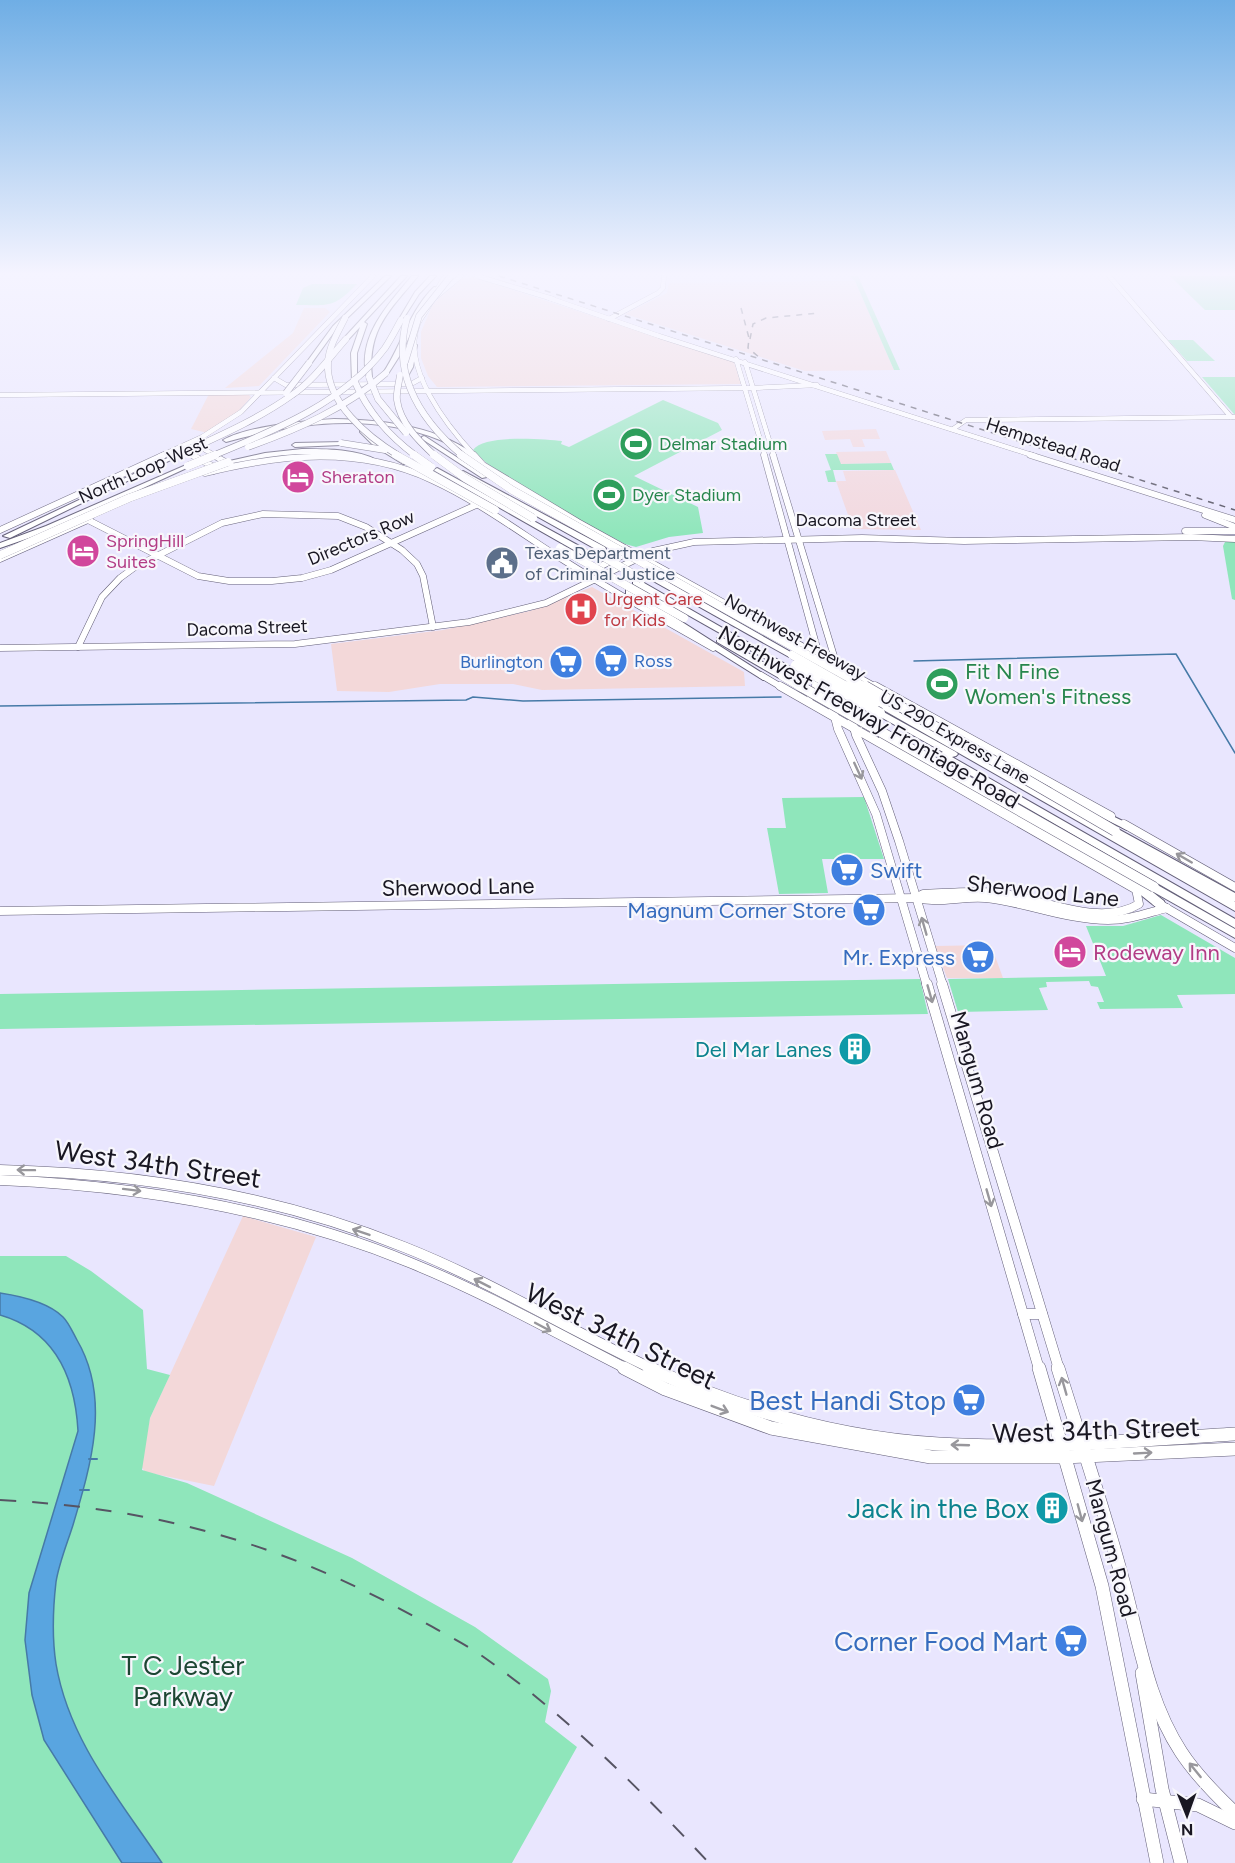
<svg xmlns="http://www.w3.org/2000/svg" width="1235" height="1863" font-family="Figtree,sans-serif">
  <rect width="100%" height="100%" fill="#e9e6fe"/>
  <g fill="#f3d8d9">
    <polygon points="473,277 734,362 741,384 437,387 428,376 421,358 421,332 432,306 439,298 463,278"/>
    <polygon points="304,308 325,308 330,312 259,386 225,388 293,333"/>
    <polygon points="209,394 248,394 251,397 236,414 208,433 191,429"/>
    <polygon points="592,587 744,672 745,686 542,690 513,684 440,684 389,692 337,691 331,644 443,630 530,611"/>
    <polygon points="991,945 1003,978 947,978 935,946"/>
    <polygon points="243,1216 316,1237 214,1486 145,1472 141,1466 150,1418"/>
  </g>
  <g fill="#f2d8de">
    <polygon points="855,281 894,370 805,371 625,314 667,293 669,283"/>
    <polygon points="876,429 880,439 862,439 865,447 853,447 850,439 825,440 822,431"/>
    <polygon points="886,451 891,463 840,464 836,452"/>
    <polygon points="895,470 921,530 853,529 836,481 846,481 843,471"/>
  </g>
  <g fill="#8fe6bb">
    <polygon points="849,276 858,276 900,370 894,370 855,281"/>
    <polygon points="1170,276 1235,276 1235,310 1205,310"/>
    <path d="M312 284H357C333 309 328 305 296 305L303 288Z"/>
    <polygon points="1168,340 1193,340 1215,361 1187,361"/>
    <polygon points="1202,377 1235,377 1235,414 1234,414"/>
    <path d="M663 400 718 423 722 430 634 476 698 507 703 533 669 537 636 547 625 544C578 518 509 489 473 450 484 434 544 439 562 441L561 444 569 447Z"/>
    <polygon points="825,454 837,454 841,464 891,463 894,470 833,470 836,482 828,482 825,471 831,470"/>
    <polygon points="1225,542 1235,542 1235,600 1232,599 1223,546"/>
    <polygon points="864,797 884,859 822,859 828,893 779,894 767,828 786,828 782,798"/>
    <polygon points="1161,915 1235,958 1235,994 1177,995 1183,1008 1100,1009 1097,1002 1104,1002 1098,987 1091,986 1089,981 1046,982 1047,987 1039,988 1048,1010 958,1012 948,979 1106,976 1086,926 1123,926"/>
    <polygon points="920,979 928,1014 0,1029 0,994"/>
    <polygon points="0,1256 66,1256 91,1271 143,1310 147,1369 170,1375 150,1418 142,1470 187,1483 352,1558 475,1627 548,1679 551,1691 545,1722 577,1747 512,1863 0,1863"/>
  </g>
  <path fill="#59a5e0" stroke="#467aa7" stroke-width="1.5" d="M0 1293C20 1296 48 1302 63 1317 69 1323 73 1333 77 1340 111 1398 91 1465 73 1525 67 1544 59 1563 56 1582 53 1608 52 1638 56 1664 69 1741 120 1800 162 1863H122L44 1740 32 1695 25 1640 29 1593 78 1431C75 1376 55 1331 0 1315Z"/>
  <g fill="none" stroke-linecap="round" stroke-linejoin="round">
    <g stroke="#467aa7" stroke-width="1.5">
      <polyline points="914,661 1176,654 1235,753"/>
      <polyline points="0,706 466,700 473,697 523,701 781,697"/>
    </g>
    <g stroke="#467aa7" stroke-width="2">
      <polyline points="89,1459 97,1459"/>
      <polyline points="80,1490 89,1490"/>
    </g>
    <g stroke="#625e77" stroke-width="5">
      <g id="secondary-far4">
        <path d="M446 276C438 285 436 294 430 304 427 311 421 317 418 324 401 368 447 426 475 456"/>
        <polyline points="477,276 553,299"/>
        <polyline points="1109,276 1231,417"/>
        <polyline points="437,296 461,276"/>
        <polyline points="549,298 659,336 1035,456"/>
        <polyline points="609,319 658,293 663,288 664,276"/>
        <polyline points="736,359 765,456"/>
        <polyline points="745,362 774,456"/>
        <polyline points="274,378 286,385 411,384 422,378"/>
        <polyline points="0,395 754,388 817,385"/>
        <polyline points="953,429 966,420 1235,417"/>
        <polyline points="193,443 216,456"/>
        <polyline points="182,449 195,456"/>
        <polyline points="160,456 202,437 241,412 373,276"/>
        <polyline points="313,456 326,456"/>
      </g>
    </g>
    <g stroke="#625e77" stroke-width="7">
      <g id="secondary-far3">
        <polyline points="192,455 216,468 213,471"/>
        <polyline points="213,455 231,465"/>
        <polyline points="474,455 483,465 578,522 878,688"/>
        <polyline points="764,455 822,666"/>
        <polyline points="773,455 841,679"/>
        <polyline points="1030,455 1235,520"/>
        <path d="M205 473C281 454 359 446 432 480 480 502 523 535 568 563 615 593 664 620 713 648"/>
        <polyline points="1205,515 1235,527"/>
        <polyline points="88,520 198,576 229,581 272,581 302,578 331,570 476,505"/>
        <polyline points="0,530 164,455"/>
        <polyline points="1185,531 1235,531"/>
        <polyline points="0,559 90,519"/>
        <polyline points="591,571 625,554 623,549"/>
        <polyline points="78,647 102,597 120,578 135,567 222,523 263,514 338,516 366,527 402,550 417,564 423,576 433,627"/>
        <polyline points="0,648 295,644 469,622 546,603 653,551 694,542 862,538 964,541 1191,537 1235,539"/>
        <polyline points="813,671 816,688"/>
        <polyline points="761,675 783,688"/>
        <polyline points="825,678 827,688"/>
      </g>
    </g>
    <g stroke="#625e77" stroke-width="9">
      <g id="secondary-far2">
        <polyline points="780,686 1135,889"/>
        <polyline points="827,686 838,729 876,814 927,986"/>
        <polyline points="875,686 1111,816"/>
        <polyline points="844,691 856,735 882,791 899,841 943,986"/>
        <polyline points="811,696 817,693 816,686"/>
        <polyline points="856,696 863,724"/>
        <polyline points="1124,824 1235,887"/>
        <path d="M916 898 923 894C948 893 973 890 998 893 1040 898 1100 928 1139 904L1136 889"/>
        <polyline points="1156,902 1235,948"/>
        <path d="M0 911 916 898C939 904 962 896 985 898 1026 902 1066 920 1108 920 1129 920 1147 913 1167 908"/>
      </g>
    </g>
    <g stroke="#625e77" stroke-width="11">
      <g id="secondary-far1">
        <polyline points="927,984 1039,1369"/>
        <polyline points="942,984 1059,1369"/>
        <path d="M0 1170C138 1173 275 1195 404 1247 490 1281 569 1330 653 1369"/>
        <path d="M0 1180C141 1186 280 1209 411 1263 485 1293 556 1333 627 1369"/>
        <polyline points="1023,1314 1042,1314"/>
      </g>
    </g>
    <g stroke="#625e77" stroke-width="14">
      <g id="secondary">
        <polyline points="624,1368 665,1389 771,1428 931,1457 1064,1457 1235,1449"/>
        <path d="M649 1368C741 1410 838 1438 939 1444 1037 1450 1137 1440 1235 1434"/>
        <polyline points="1039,1368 1102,1586 1157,1863"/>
        <path d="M1058 1368C1080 1439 1104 1509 1123 1581 1139 1639 1147 1700 1181 1752 1196 1775 1215 1794 1235 1813"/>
        <polyline points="1142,1673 1162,1789 1181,1863"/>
        <polyline points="1143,1799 1198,1805 1235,1823"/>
      </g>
    </g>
    <g stroke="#625e77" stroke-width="2">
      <g id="highway">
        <polygon points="385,276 391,276 337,328 311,364 307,364 306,363 333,326"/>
        <polygon points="401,276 407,276 364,322 367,324 357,353 357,380 352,381 351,353 360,327 348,340 343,339"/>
        <path d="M412 276H418C390 310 367 329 372 377L367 378C356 338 388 304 412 276Z"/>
        <polygon points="430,276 436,276 419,294 403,319 399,319 415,292"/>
        <path d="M434 287 439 288 423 307 402 352 388 374H384L383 373C402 345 409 311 434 287Z"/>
        <polygon points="412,344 417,345 413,367 404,383 400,383 399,382 407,367"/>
        <path d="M334 419C385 420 442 426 481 460L476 461C464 454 452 445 440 440 370 412 296 423 226 442L223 440C248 426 304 421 334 419Z"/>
        <polygon points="360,430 364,430 378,444 407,462 407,464 403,464 374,446 360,432"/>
        <polygon points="424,436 426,437 487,477 482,478 422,439 422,437"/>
        <polygon points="343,442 343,444 341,445 295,447 292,445 295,443"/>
        <path d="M302 449C327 449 358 449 379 461L376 463C322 449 282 453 228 464L225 462 265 453Z"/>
        <polygon points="176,454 181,455 10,538 3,536"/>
        <polygon points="186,465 191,466 52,530 0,548 0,543 46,526"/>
        <polygon points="437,468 592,553 593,555 586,557 435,471 434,470"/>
        <polygon points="463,471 605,547 606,549 599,551 461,474 460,473"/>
        <polygon points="646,573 652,573 796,655 795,657 789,657 646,577"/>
        <polygon points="633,580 639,580 801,673 800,675 794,675 633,584"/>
        <polygon points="626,590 632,590 770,678 769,680 763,680 626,594"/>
        <polygon points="717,638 723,638 786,676 782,679 779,678 717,642"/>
        <polygon points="876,699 1110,831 1112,829 1118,829 1235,893 1235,902 1234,901 1235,902 1235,911 873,704 873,700"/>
        <polygon points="880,710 956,752 958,754 956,756 952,757 1235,919 1235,928 939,757 937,755 939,753 943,752 877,715 877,711"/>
        <polygon points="882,736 1073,843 1077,844 1140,882 1164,901 1165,904 1164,907 1156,907 1132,888 1078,853 879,741 879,737"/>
        <polygon points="1053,787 1133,826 1135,828 1133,830 1127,830 1050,792 1048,790 1050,788"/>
        <polygon points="1154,883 1235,929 1235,938 1150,890 1149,887"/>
      </g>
    </g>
    <use href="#secondary-far4" stroke="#fff" stroke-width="4.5"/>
    <use href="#secondary-far3" stroke="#fff" stroke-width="6"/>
    <use href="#secondary-far2" stroke="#fff" stroke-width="8"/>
    <use href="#secondary-far1" stroke="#fff" stroke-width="10"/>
    <use href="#secondary" stroke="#fff" stroke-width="13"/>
    <use href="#highway" fill="#fff" fill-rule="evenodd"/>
    <g stroke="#565463" stroke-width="1.5" stroke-dasharray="6 6" stroke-linecap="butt">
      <polyline points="499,276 1235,510"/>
      <polyline points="741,308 749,338 748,348 760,358"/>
      <polyline points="750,339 753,324 766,318 819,313"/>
    </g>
    <path stroke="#565463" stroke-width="2" stroke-dasharray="16 16" stroke-linecap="butt" d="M0 1500C154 1508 279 1542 415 1617 438 1631 463 1642 485 1658 568 1717 640 1789 709 1863"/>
    <g stroke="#625e77" stroke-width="7" stroke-linecap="butt">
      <g id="highway-bridge-far2">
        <path d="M345 318C338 332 329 346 328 362 325 402 368 437 399 456"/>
        <path d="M407 318C391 375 420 420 463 456"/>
        <polyline points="405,362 419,316 451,276"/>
        <path d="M400 375C399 383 396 392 397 400 400 423 419 441 435 456"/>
        <polyline points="369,377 378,399 406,433"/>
        <path d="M354 380C368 412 388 435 416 456"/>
        <polyline points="286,393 309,363"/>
        <polyline points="341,443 385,450"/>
        <path d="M248 447C298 429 345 409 386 373"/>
        <path d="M178 455C217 437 257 420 292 395 313 381 329 358 346 339"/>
        <path d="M212 456C273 431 344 403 385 348 391 339 396 329 401 320"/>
      </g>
    </g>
    <g stroke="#625e77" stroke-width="8" stroke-linecap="butt">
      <g id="highway-bridge-far1">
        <polyline points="396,455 495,510"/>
        <polyline points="414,455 431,467"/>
        <polyline points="434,455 465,478 533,518"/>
        <polyline points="461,455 512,490 867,688"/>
        <polyline points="188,466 215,455"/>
        <polyline points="560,548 684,618"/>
        <polyline points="595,552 642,579"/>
        <polyline points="0,555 129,498 228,462"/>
        <polyline points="792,655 850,688"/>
        <polyline points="795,665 835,688"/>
        <polyline points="782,676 802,688"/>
      </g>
    </g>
    <g stroke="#625e77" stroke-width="11" stroke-linecap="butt">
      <g id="highway-bridge">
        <polyline points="800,686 1154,887"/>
        <polyline points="832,686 880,713"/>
        <polyline points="848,686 876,702"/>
        <polyline points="865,686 1115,831"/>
      </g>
    </g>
    <use href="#highway-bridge-far2" stroke="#fff" stroke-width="6"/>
    <use href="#highway-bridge-far1" stroke="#fff" stroke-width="8"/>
    <use href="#highway-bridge" stroke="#fff" stroke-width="10"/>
  </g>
  <defs><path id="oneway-shaft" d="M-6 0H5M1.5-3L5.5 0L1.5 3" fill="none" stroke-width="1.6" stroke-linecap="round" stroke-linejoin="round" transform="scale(1.5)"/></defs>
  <g stroke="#98979c">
    <use href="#oneway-shaft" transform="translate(858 771) rotate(65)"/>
    <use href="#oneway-shaft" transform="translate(1184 858) rotate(-150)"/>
    <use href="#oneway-shaft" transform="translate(924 926) rotate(-106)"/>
    <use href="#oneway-shaft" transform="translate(930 994) rotate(74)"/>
    <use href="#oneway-shaft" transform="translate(26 1170) rotate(-179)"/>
    <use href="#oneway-shaft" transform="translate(132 1190) rotate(7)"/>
    <use href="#oneway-shaft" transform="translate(989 1198) rotate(74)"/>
    <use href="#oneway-shaft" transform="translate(361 1232) rotate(-161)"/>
    <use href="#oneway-shaft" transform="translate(482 1283) rotate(-153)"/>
    <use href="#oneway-shaft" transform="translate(543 1327) rotate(28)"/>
    <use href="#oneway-shaft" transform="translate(1064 1386) rotate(-106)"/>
    <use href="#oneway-shaft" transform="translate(720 1409) rotate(21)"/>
    <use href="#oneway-shaft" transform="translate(960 1445) rotate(-178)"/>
    <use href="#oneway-shaft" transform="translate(1143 1453) rotate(-3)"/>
    <use href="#oneway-shaft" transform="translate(1080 1513) rotate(75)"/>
    <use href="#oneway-shaft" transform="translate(1195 1770) rotate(-129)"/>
  </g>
  <linearGradient id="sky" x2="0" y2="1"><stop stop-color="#6faee5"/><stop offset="0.51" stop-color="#f5f4ff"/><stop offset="1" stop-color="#f5f4ff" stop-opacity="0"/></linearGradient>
  <rect width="1235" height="537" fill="url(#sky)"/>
  <defs>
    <g id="stadium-disc" transform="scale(1.725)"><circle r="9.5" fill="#2e9e5b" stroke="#f7f6fc"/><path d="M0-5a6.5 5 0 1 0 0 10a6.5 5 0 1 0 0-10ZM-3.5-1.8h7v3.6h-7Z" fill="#fff"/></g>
    <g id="hotel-disc" transform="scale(1.725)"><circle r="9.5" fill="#d1479c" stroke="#f7f6fc"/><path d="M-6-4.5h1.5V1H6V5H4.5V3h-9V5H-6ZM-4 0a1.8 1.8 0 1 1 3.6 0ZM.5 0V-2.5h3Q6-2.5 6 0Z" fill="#fff"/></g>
    <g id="civic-disc" transform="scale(1.725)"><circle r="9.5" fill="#5c6f8a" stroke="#f7f6fc"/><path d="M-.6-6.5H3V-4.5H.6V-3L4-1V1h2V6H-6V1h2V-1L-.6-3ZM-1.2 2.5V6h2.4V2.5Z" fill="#fff"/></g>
    <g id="hospital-disc" transform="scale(1.725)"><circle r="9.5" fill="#e0444e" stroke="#f7f6fc"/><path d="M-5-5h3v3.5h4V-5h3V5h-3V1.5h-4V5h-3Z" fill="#fff"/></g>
    <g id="supermarket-disc" transform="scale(1.725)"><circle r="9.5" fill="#3f7fe0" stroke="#f7f6fc"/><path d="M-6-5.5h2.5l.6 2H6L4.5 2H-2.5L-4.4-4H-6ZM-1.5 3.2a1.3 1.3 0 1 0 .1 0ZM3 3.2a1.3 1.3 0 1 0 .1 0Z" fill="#fff"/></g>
    <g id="building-disc" transform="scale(1.725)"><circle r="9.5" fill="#0f9aa8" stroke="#f7f6fc"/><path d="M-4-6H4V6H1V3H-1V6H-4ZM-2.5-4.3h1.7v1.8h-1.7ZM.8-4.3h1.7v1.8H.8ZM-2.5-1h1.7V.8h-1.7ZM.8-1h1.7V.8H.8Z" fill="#fff"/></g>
  </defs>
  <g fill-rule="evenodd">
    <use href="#stadium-disc" x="636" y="444"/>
    <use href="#hotel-disc" x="298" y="477"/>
    <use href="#stadium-disc" x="609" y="495"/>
    <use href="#hotel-disc" x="83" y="551"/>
    <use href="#civic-disc" x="502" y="563"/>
    <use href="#hospital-disc" x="581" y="609"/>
    <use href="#supermarket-disc" x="611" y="661"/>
    <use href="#supermarket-disc" x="566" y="662"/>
    <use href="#stadium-disc" x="942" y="684"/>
    <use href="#supermarket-disc" x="847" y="870"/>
    <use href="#supermarket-disc" x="869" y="910"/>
    <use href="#hotel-disc" x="1070" y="952"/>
    <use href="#supermarket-disc" x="978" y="957"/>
    <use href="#building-disc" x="855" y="1049"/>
    <use href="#supermarket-disc" x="969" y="1400"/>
    <use href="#building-disc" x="1052" y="1508"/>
    <use href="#supermarket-disc" x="1071" y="1641"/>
  </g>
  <g text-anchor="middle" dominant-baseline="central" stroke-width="4.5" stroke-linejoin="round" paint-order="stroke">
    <g font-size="18" fill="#27864d" stroke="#f7f6fc" text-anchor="start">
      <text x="659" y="444">Delmar Stadium</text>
      <text x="632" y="495">Dyer Stadium</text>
    </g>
    <g font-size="18" fill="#191722" stroke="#f7f6fc">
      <text transform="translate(1053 445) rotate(18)">Hempstead Road</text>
      <text transform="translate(143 470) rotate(-24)">North Loop West</text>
      <text x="856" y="520">Dacoma Street</text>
      <text transform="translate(361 538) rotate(-23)">Directors Row</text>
      <text transform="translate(247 628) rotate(-2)">Dacoma Street</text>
      <text transform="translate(795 637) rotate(29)">Northwest Freeway</text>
      <text transform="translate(955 737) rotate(30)">US 290 Express Lane</text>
    </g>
    <g font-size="18" fill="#b23c85" stroke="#f7f6fc" text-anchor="start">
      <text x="321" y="477">Sheraton</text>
      <text x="106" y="541">SpringHill<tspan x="106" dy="21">Suites</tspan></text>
    </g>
    <g font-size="18" fill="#4e5e75" stroke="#f7f6fc" text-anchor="start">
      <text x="525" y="553">Texas Department<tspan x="525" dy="21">of Criminal Justice</tspan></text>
    </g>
    <g font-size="18" fill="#be3a42" stroke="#f7f6fc" text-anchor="start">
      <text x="604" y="599">Urgent Care<tspan x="604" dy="21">for Kids</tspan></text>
    </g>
    <g font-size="18" fill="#366cbe" stroke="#f7f6fc" text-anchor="start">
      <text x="634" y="661">Ross</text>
      <text x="543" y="662" text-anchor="end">Burlington</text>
    </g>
    <g font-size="22" fill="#27864d" stroke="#f7f6fc" text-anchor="start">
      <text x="965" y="671">Fit N Fine<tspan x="965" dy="25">Women's Fitness</tspan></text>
    </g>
    <g font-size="22" fill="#191722" stroke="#f7f6fc">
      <text transform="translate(869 717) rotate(30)">Northwest Freeway Frontage Road</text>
      <text transform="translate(458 887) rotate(-1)">Sherwood Lane</text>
      <text transform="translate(1043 891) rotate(6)">Sherwood Lane</text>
      <text transform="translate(977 1080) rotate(74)">Mangum Road</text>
      <text transform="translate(1111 1548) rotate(75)">Mangum Road</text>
    </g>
    <g font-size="22" fill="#366cbe" stroke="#f7f6fc" text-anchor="end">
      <text x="870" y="870" text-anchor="start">Swift</text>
      <text x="846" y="910">Magnum Corner Store</text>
      <text x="955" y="957">Mr. Express</text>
    </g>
    <g font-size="22" fill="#b23c85" stroke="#f7f6fc" text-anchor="start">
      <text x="1093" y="952">Rodeway Inn</text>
    </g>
    <g font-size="22" fill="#0d838f" stroke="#f7f6fc" text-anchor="end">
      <text x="832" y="1049">Del Mar Lanes</text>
    </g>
    <g font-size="27" fill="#191722" stroke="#f7f6fc">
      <text transform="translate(158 1164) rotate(8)">West 34th Street</text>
      <text transform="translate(621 1336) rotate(26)">West 34th Street</text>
      <text transform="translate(1096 1430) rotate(-2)">West 34th Street</text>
    </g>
    <g font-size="27" fill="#366cbe" stroke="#f7f6fc" text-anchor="end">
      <text x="946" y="1400">Best Handi Stop</text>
      <text x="1048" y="1641">Corner Food Mart</text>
    </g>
    <g font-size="27" fill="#0d838f" stroke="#f7f6fc" text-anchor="end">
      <text x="1029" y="1508">Jack in the Box</text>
    </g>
    <g font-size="27" fill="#1d4633" stroke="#f7f6fc">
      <text x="183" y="1665">T C Jester<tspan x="183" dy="31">Parkway</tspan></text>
    </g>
  </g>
  <g transform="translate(1187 1815) rotate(179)" stroke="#f7f6fc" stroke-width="4.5" paint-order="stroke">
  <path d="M0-4.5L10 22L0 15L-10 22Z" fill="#191722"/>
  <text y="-9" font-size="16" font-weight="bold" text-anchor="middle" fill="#191722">N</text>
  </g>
</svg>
